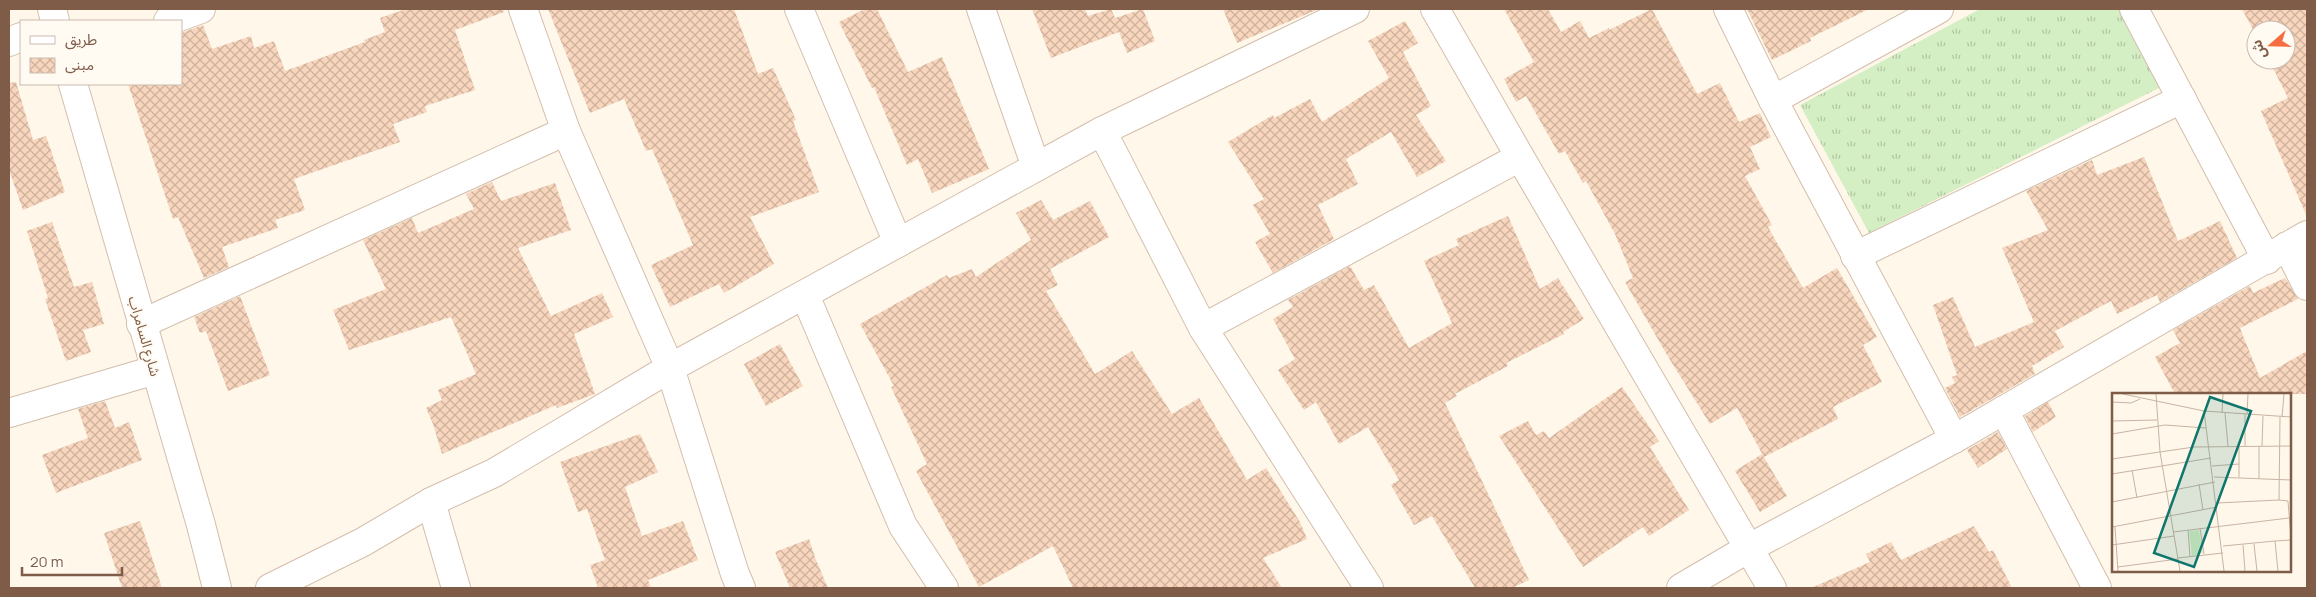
<svg xmlns="http://www.w3.org/2000/svg" width="2316" height="597" font-family="Manrope,'Noto Sans Arabic',sans-serif">
  <defs>
    <pattern id="grass-tufts" width="24" height="20" patternUnits="userSpaceOnUse" patternTransform="scale(1.25)"><rect width="24" height="20" fill="#d5efc5"/><path d="M3 7l-1-3M5 7V3M7 7l1-3M15 17l-1-3M17 17v-4M19 17l1-3" fill="none" stroke="#b2c5a2"/></pattern>
    <pattern id="building-cross-hatch" width="8" height="8" patternUnits="userSpaceOnUse" patternTransform="scale(1.25)"><rect width="8" height="8" fill="#f8d6bd"/><path d="M0 0l8 8M0 8l8-8" fill="none" stroke="#ceb19c"/></pattern>
  </defs>
  <rect width="100%" height="100%" fill="#fff7e9"/>
  <polygon fill="url(#grass-tufts)" points="1980,9 2125,9 2173,81 1869,233 1800,105"/>
  <g fill="url(#building-cross-hatch)">
    <polygon points="406,9 503,9 504,12 455,30 475,90 425,106 427,112 393,124 400,142 294,179 305,210 275,220 278,228 222,247 229,267 204,278 178,217 173,219 128,84 181,84 181,33 203,25 212,49 251,36 254,48 274,41 285,71 365,42 364,40 385,32 380,18"/>
    <polygon points="548,9 734,9 758,74 773,68 796,120 793,121 819,192 750,217 774,264 724,293 719,284 670,307 651,265 693,245 652,149 646,151 624,99 590,113"/>
    <polygon points="865,9 877,9 908,72 942,57 989,169 932,193 918,159 907,165 874,87 872,88 839,22"/>
    <polygon points="1032,9 1085,9 1088,16 1111,9 1115,18 1143,9 1155,41 1127,53 1119,32 1051,58"/>
    <polygon points="1223,9 1319,9 1237,43"/>
    <polygon points="1504,9 1548,9 1561,32 1580,21 1589,38 1609,28 1609,30 1652,9 1697,94 1720,83 1739,122 1760,113 1771,137 1750,147 1760,169 1745,176 1772,225 1768,227 1803,288 1837,268 1877,337 1863,345 1882,382 1833,407 1838,419 1764,457 1737,408 1710,424 1667,355 1625,282 1633,278 1615,234 1586,181 1583,183 1565,151 1559,154 1526,96 1516,102 1504,79 1534,62"/>
    <polygon points="1747,9 1869,9 1810,38 1811,41 1772,60"/>
    <polygon points="2242,9 2307,9 2307,217 2261,111 2288,98 2269,60 2286,60 2286,30 2256,30 2256,35"/>
    <polygon points="1405,21 1418,43 1403,52 1431,106 1416,115 1446,161 1417,177 1391,132 1346,159 1358,184 1318,205 1334,239 1273,273 1255,242 1270,234 1253,205 1264,199 1228,142 1273,115 1274,118 1310,99 1322,122 1389,78 1368,41"/>
    <polygon points="16,82 33,140 46,136 65,192 23,210 9,170 9,83"/>
    <polygon points="2144,157 2178,241 2220,221 2237,258 2160,302 2157,295 2117,314 2111,301 2055,331 2064,347 2032,366 2035,374 1960,417 1945,388 1955,383 1952,377 1957,375 1933,305 1953,297 1975,347 2034,322 2002,248 2048,230 2026,191 2092,160 2097,175"/>
    <polygon points="492,182 501,201 555,183 571,230 518,248 551,316 602,293 613,317 574,334 595,394 557,408 556,405 442,454 433,424 426,408 442,400 438,390 476,374 451,317 349,350 333,310 386,289 363,240 412,218 418,233 474,209 466,194"/>
    <polygon points="1041,200 1053,220 1090,201 1109,237 1050,269 1058,285 1046,291 1095,374 1132,351 1172,414 1199,398 1247,480 1266,468 1300,522 1307,539 1263,558 1282,588 1073,588 1053,546 979,587 916,471 927,464 891,387 894,386 860,324 947,275 949,278 972,269 976,277 1031,240 1016,213"/>
    <polygon points="1508,216 1540,289 1558,278 1584,319 1563,332 1564,334 1506,363 1508,366 1455,394 1457,396 1445,403 1529,580 1512,588 1475,588 1432,516 1414,525 1391,485 1399,480 1368,427 1339,444 1316,402 1304,410 1278,370 1295,359 1273,319 1293,307 1288,300 1350,266 1364,290 1374,285 1409,348 1452,323 1424,261 1459,245 1456,239"/>
    <polygon points="52,222 74,287 92,282 104,324 83,330 91,352 66,361 45,299 48,298 27,231"/>
    <polygon points="2285,278 2298,299 2240,328 2260,378 2307,351 2307,394 2175,394 2155,357 2180,343 2173,330 2250,286 2253,293"/>
    <polygon points="240,296 270,375 228,391 206,331 200,333 194,317"/>
    <polygon points="780,344 803,386 766,406 744,364"/>
    <polygon points="1622,387 1659,441 1650,447 1689,510 1649,536 1643,527 1583,567 1499,436 1528,421 1536,435 1544,431 1549,438"/>
    <polygon points="105,401 115,428 129,422 142,460 56,493 42,455 88,438 78,409"/>
    <polygon points="2048,402 2056,417 2033,432 2025,416"/>
    <polygon points="1998,432 2007,449 1978,468 1967,450"/>
    <polygon points="640,434 658,472 625,487 642,536 683,521 698,560 648,580 651,588 598,588 590,565 605,560 587,509 578,512 560,462"/>
    <polygon points="1762,454 1787,496 1760,512 1735,471"/>
    <polygon points="140,521 162,588 122,588 104,533"/>
    <polygon points="1974,526 1989,552 1993,550 2012,588 1811,588 1870,562 1866,554 1891,542 1901,560"/>
    <polygon points="809,539 816,560 828,588 790,588 775,552"/>
  </g>
  <g fill="none" stroke-linecap="round" stroke-linejoin="round">
    <g stroke="#d3beac" stroke-width="30">
      <g id="minor">
        <polyline points="523,9 566,131 670,368 735,574 741,588"/>
        <polyline points="799,9 898,243"/>
        <polyline points="981,9 1036,167"/>
        <polyline points="1435,9 1520,157 1772,588"/>
        <polyline points="1728,9 1773,100 1954,439"/>
        <polyline points="2134,9 2267,260"/>
        <polyline points="168,21 201,9"/>
        <polyline points="9,42 21,37"/>
        <polyline points="1773,100 1939,9"/>
        <polyline points="1102,131 1203,328 1369,588"/>
        <polyline points="2287,246 2307,286"/>
        <polyline points="1855,256 2182,99"/>
        <polyline points="805,295 903,526 944,588"/>
        <polyline points="141,324 566,131"/>
        <polyline points="1203,328 1520,157"/>
        <polyline points="2004,410 2097,588"/>
        <polyline points="9,413 155,370"/>
        <polyline points="431,502 456,588"/>
        <polyline points="270,588 363,542 431,502 494,473 670,368 1102,131 1355,9"/>
        <polyline points="1681,588 1749,548 1954,439 2307,235"/>
      </g>
    </g>
    <g stroke="#d3beac" stroke-width="30">
      <g id="tertiary">
        <polyline points="52,9 55,21"/>
        <polyline points="73,84 201,525 217,588"/>
      </g>
    </g>
    <use href="#minor" stroke="#fff" stroke-width="28"/>
    <use href="#tertiary" stroke="#fff" stroke-width="28"/>
  </g>
  <g text-anchor="middle" dominant-baseline="central" stroke-width="4" stroke-linejoin="round" paint-order="stroke">
    <g font-size="14" fill="#7e5c48" stroke="#fffaf2">
      <text transform="translate(145 336) rotate(74)">شارع السامراب</text>
    </g>
  </g>
  <g transform="translate(2112 393)">
    <rect width="179" height="179" fill="#fff7e9"/>
    <path d="M87 137 91 160 80 163 77 138Z" fill="#d5efc5"/>
    <path fill="none" stroke="#c7b4a4" stroke-width="1" d="M11 1 92 18 179 24M44 1 48 59 68 178M0 9 19 10 28 6M92 18 112 178M110 20 111 1M113 20 116 53M133 21V53M135 21 136 1M168 24 167 107 176 108 179 145M170 24 172 1M0 28 45 27M0 41 53 32 94 35M147 53V85M150 53 151 23M0 66 82 54 179 53M100 73 127 71M20 77 25 105M0 81 99 65M102 84 179 87M127 84V53M87 91 91 117M0 109 103 89M105 110 167 107M0 134 105 114M3 134 6 178M88 135 92 161M76 137 78 163M61 139 177 125M163 148 179 147M142 151 145 178M0 152 62 143M131 152 133 178M111 153 163 148 166 178M66 165 111 160M6 174 66 166"/>
    <path fill="#0f766e" fill-opacity="0.15" stroke="#0f766e" stroke-width="2.5" d="M98 4 139 18 82 174 42 160Z"/>
    <rect width="179" height="179" fill="none" stroke="#7e5c48" stroke-width="2.5"/>
  </g>
  <rect width="2316" height="597" fill="none" stroke="#7e5c48" stroke-width="20"/>
  <rect x="20" y="20" width="162" height="65" fill="#fffaf2" stroke="#cbbbae"/>
  <rect x="30" y="36" width="25" height="8" fill="#ffffff" stroke="#cbbbae"/>
  <text x="65" y="45" font-size="15" fill="#7e5c48">طريق</text>
  <rect x="30" y="58" width="25" height="15" fill="url(#building-cross-hatch)" stroke="#cbbbae"/>
  <text x="65" y="70" font-size="15" fill="#7e5c48">مبنى</text>
  <g transform="translate(2271 45) rotate(250)"><circle r="24" fill="#fffaf2" stroke="#cbbbae"/>
  <path d="M0-4L9 19L0 12L-9 19Z" fill="#f66d41"/>
  <text y="-8" font-size="14" font-weight="bold" text-anchor="middle" fill="#7e5c48">ش</text>
  </g>
  <path d="M22 567v8h100v-8" fill="none" stroke="#7e5c48" stroke-width="2.5"/>
  <text x="30" y="567" font-size="15" fill="#7e5c48" stroke="#fffaf2" stroke-width="4" paint-order="stroke">20 m</text>
</svg>
